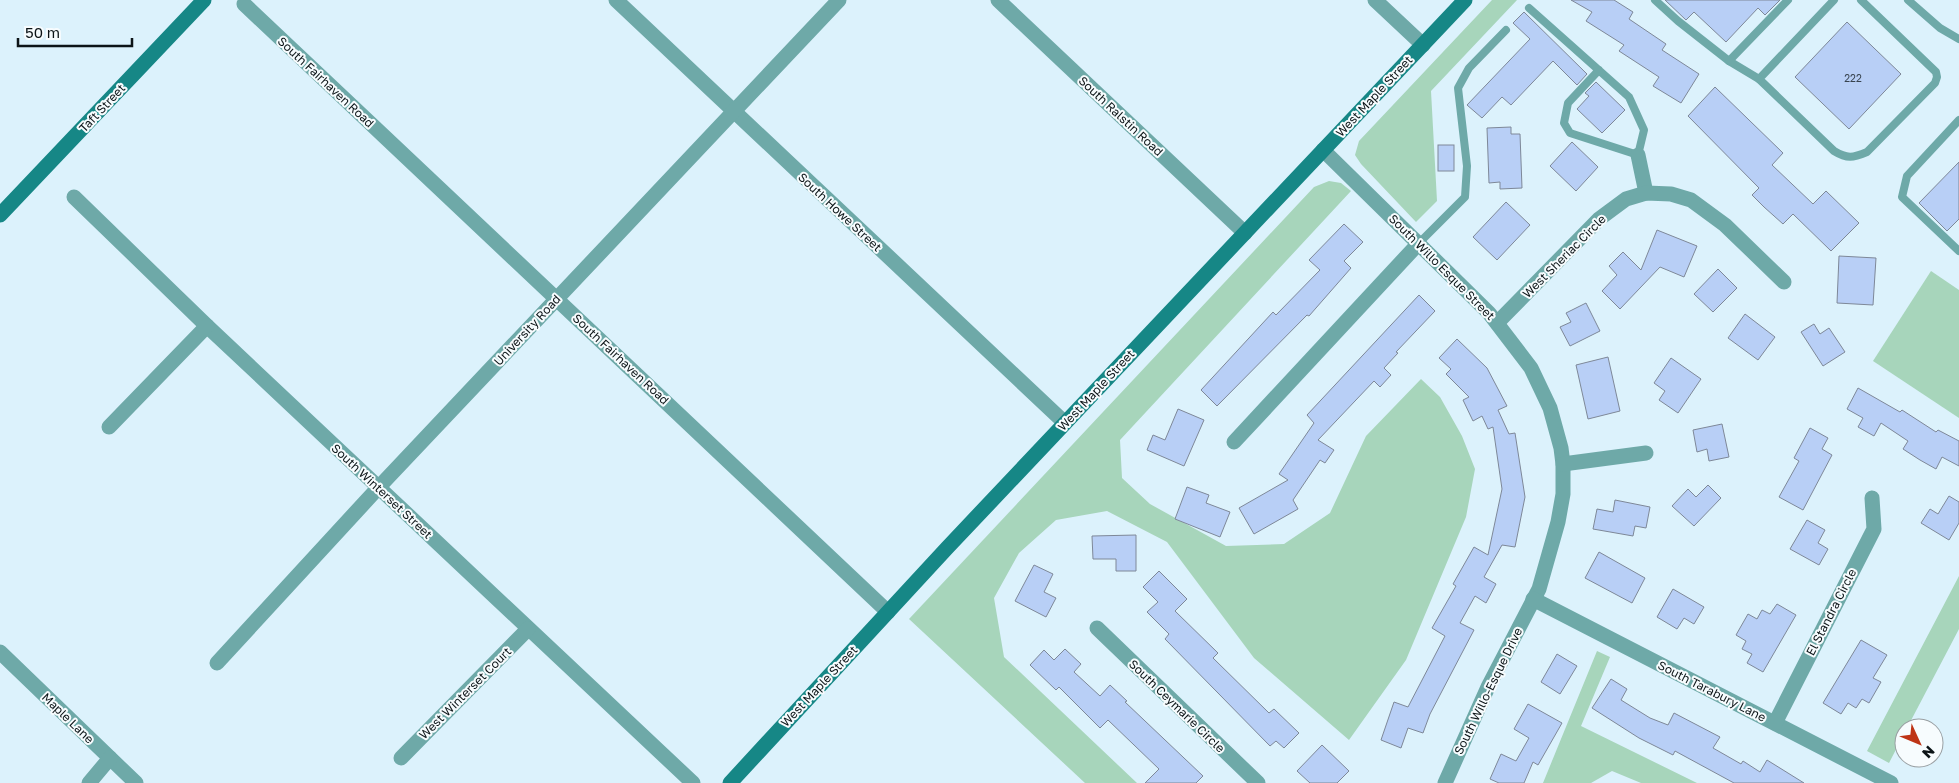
<svg xmlns="http://www.w3.org/2000/svg" width="1959" height="783" font-family="'Golos Text',sans-serif">
  <rect width="100%" height="100%" fill="#dcf2fc"/>
  <g fill="#a7d5bb">
    <polygon points="1492,0 1517,0 1431,91 1437,201 1416,222 1361,164 1355,155 1359,141"/>
    <polygon points="1329,181 1341,183 1351,191 1120,440 1122,478 1150,504 1226,546 1284,544 1330,513 1366,436 1421,379 1440,397 1462,436 1475,469 1466,517 1406,660 1349,740 1254,658 1167,542 1107,511 1056,520 1019,553 994,598 1004,657 1137,783 1085,783 909,619 1314,187"/>
    <polygon points="1931,271 1959,290 1959,418 1873,361"/>
    <polygon points="1959,576 1959,629 1907,728 1904,728 1904,734 1889,763 1867,751"/>
    <polygon points="1597,651 1610,657 1581,726 1697,783 1641,783 1612,771 1591,783 1543,783"/>
  </g>
  <g fill="#b8cff6" stroke="#7e8898">
    <polygon points="1571,0 1614,0 1633,12 1629,19 1666,44 1662,50 1699,74 1681,103 1653,86 1659,77 1619,51 1624,45 1586,21 1592,12"/>
    <polygon points="1665,0 1780,0 1765,15 1758,8 1726,42 1694,12 1686,20"/>
    <polygon points="1524,12 1587,74 1577,85 1553,61 1511,105 1502,97 1482,118 1467,105 1530,39 1513,23"/>
    <polygon points="1847,22 1901,74 1849,129 1795,77"/>
    <polygon points="1596,82 1625,110 1602,133 1577,109 1589,96 1585,93"/>
    <polygon points="1715,87 1783,153 1772,165 1813,204 1826,191 1859,223 1831,251 1793,214 1783,224 1764,207 1752,195 1759,188 1688,116"/>
    <polygon points="1511,127 1511,134 1520,134 1522,188 1500,189 1500,182 1489,183 1487,128"/>
    <polygon points="1572,142 1598,167 1576,191 1550,166"/>
    <rect x="1438" y="145" width="16" height="26"/>
    <polygon points="1959,162 1959,219 1947,231 1919,203"/>
    <polygon points="1506,202 1530,225 1497,260 1473,237"/>
    <polygon points="1344,224 1363,242 1344,261 1351,268 1309,316 1307,315 1217,406 1201,390 1273,312 1276,315 1320,270 1309,260"/>
    <polygon points="1657,230 1697,246 1684,277 1660,267 1620,309 1602,291 1617,275 1609,266 1623,252 1641,270"/>
    <polygon points="1839,256 1876,258 1873,305 1837,303"/>
    <polygon points="1718,269 1737,288 1713,312 1694,294"/>
    <polygon points="1419,295 1435,311 1396,352 1398,353 1384,368 1391,375 1380,387 1374,381 1318,440 1334,450 1325,463 1320,460 1293,500 1298,509 1254,534 1239,508 1288,480 1279,474 1314,423 1307,415"/>
    <polygon points="1586,303 1600,331 1570,346 1560,327 1571,322 1566,313"/>
    <polygon points="1745,314 1775,337 1758,360 1728,338"/>
    <polygon points="1814,324 1820,334 1829,328 1845,352 1823,366 1801,332"/>
    <polygon points="1457,339 1487,368 1507,406 1498,410 1509,434 1515,433 1525,497 1515,547 1502,545 1484,577 1496,584 1486,603 1475,596 1460,623 1474,630 1430,714 1423,733 1408,728 1401,748 1381,740 1394,702 1408,707 1445,636 1432,628 1456,586 1453,584 1474,547 1488,555 1502,489 1493,427 1488,429 1482,416 1473,421 1463,400 1469,397 1446,374 1451,369 1439,358"/>
    <polygon points="1608,357 1620,411 1588,419 1576,365"/>
    <polygon points="1671,358 1701,379 1678,413 1659,400 1665,391 1654,383"/>
    <polygon points="1858,388 1900,412 1902,410 1936,432 1938,430 1959,441 1959,466 1942,457 1936,469 1920,460 1903,449 1908,441 1881,423 1874,436 1858,427 1863,418 1847,409"/>
    <polygon points="1178,409 1204,420 1184,466 1147,450 1153,435 1165,440"/>
    <polygon points="1722,424 1729,457 1709,461 1707,449 1697,452 1693,430"/>
    <polygon points="1810,428 1828,438 1822,449 1832,455 1803,510 1779,497 1799,461 1794,458"/>
    <polygon points="1708,485 1721,498 1694,526 1672,506 1688,489 1696,497"/>
    <polygon points="1187,487 1209,495 1206,503 1230,512 1220,537 1175,519"/>
    <polygon points="1949,496 1959,502 1959,523 1949,540 1921,523 1930,509 1938,514"/>
    <polygon points="1615,500 1650,507 1646,528 1635,526 1633,536 1593,529 1597,509 1613,512"/>
    <polygon points="1807,520 1825,530 1818,543 1828,549 1819,565 1790,549"/>
    <polygon points="1136,535 1136,571 1116,571 1116,559 1093,559 1092,536"/>
    <polygon points="1599,552 1645,578 1632,603 1585,578"/>
    <polygon points="1034,565 1053,574 1044,592 1056,598 1046,617 1015,601"/>
    <polygon points="1159,571 1187,599 1175,611 1218,653 1213,658 1269,713 1274,709 1299,733 1284,748 1276,741 1270,746 1165,639 1169,634 1147,612 1158,602 1143,587"/>
    <polygon points="1673,589 1704,607 1694,624 1684,618 1677,629 1657,617"/>
    <polygon points="1777,604 1796,615 1763,672 1747,663 1752,654 1742,649 1746,641 1736,635 1748,614 1757,619 1762,610 1770,614"/>
    <polygon points="1861,640 1887,655 1873,678 1881,682 1869,703 1862,699 1856,708 1848,703 1841,714 1823,703"/>
    <polygon points="1065,649 1081,664 1074,672 1100,696 1110,685 1127,701 1125,702 1203,776 1196,783 1145,783 1159,769 1108,720 1100,728 1059,687 1056,690 1030,665 1044,650 1054,660"/>
    <polygon points="1557,654 1577,666 1560,694 1541,682"/>
    <polygon points="1611,679 1627,689 1621,700 1650,718 1668,725 1674,713 1720,737 1713,748 1741,764 1743,761 1760,772 1767,760 1804,783 1734,783 1675,751 1673,755 1639,738 1592,708"/>
    <polygon points="1528,704 1562,723 1538,765 1533,762 1524,783 1499,783 1490,779 1501,754 1516,761 1529,738 1514,729"/>
    <polygon points="1322,745 1349,771 1337,783 1310,783 1297,771"/>
  </g>
  <g fill="none" stroke-linecap="round" stroke-linejoin="round">
    <g stroke="#6ea9a8" stroke-width="8">
      <polyline points="1655,0 1678,21 1729,61 1788,0"/>
      <path d="M1834 0 1759 79 1834 151C1847 159 1853 158 1867 152L1935 83 1937 77 1936 72 1861 0"/>
      <polyline points="1908,0 1940,28 1959,39"/>
      <polyline points="1529,8 1629,97 1644,130 1638,155 1570,133 1564,123 1568,103 1599,70"/>
      <polyline points="1729,61 1759,79"/>
      <polyline points="1959,120 1907,176 1902,197 1959,251"/>
      <polyline points="1419,243 1465,197 1467,166 1458,88 1469,68 1506,30"/>
    </g>
    <g stroke="#6ea9a8" stroke-width="15">
      <polyline points="616,0 1065,423"/>
      <polyline points="998,0 1245,233"/>
      <polyline points="1375,0 1423,45"/>
      <polyline points="244,4 888,612"/>
      <polyline points="1323,150 1489,313 1531,368 1550,408 1561,448 1563,464 1563,494 1558,522 1539,589 1488,687 1445,783"/>
      <polyline points="1638,155 1646,193"/>
      <polyline points="74,197 207,326 693,783"/>
      <polyline points="1497,323 1599,219 1626,199 1646,193 1671,194 1691,200 1725,225 1784,282"/>
      <polyline points="109,427 207,326"/>
      <polyline points="1234,442 1419,243"/>
      <polyline points="1563,464 1646,453"/>
      <polyline points="1533,599 1891,783"/>
      <polyline points="1097,628 1258,783"/>
      <polyline points="0,652 136,783"/>
      <polyline points="217,663 378,488 839,0"/>
      <polyline points="1775,723 1874,529 1872,498"/>
      <polyline points="401,758 528,629"/>
      <polyline points="89,783 110,758"/>
    </g>
    <g stroke="#168786" stroke-width="15">
      <polyline points="0,215 204,0"/>
      <polyline points="730,783 947,548 1465,0"/>
    </g>
  </g>
  <g text-anchor="middle" dominant-baseline="central" stroke-width="4" stroke-linejoin="round" paint-order="stroke">
    <g font-size="10" fill="#37434f">
      <text x="1853" y="78">222</text>
    </g>
    <g font-size="12" fill="#0c1417" stroke="#f7fcfe">
      <text transform="translate(326 82) rotate(43)">South Fairhaven Road</text>
      <text transform="translate(1374 96) rotate(-47)">West Maple Street</text>
      <text transform="translate(102 108) rotate(-47)">Taft Street</text>
      <text transform="translate(1121 116) rotate(43)">South Ralstin Road</text>
      <text transform="translate(840 212) rotate(43)">South Howe Street</text>
      <text transform="translate(1564 256) rotate(-45)">West Sheriac Circle</text>
      <text transform="translate(1442 267) rotate(45)">South Willo Esque Street</text>
      <text transform="translate(527 330) rotate(-47)">University Road</text>
      <text transform="translate(621 359) rotate(43)">South Fairhaven Road</text>
      <text transform="translate(1096 390) rotate(-47)">West Maple Street</text>
      <text transform="translate(382 491) rotate(43)">South Winterset Street</text>
      <text transform="translate(1831 612) rotate(-63)">El Standra Circle</text>
      <text transform="translate(819 686) rotate(-47)">West Maple Street</text>
      <text transform="translate(1488 691) rotate(-64)">South Willo-Esque Drive</text>
      <text transform="translate(1712 691) rotate(27)">South Tarabury Lane</text>
      <text transform="translate(465 693) rotate(-45)">West Winterset Court</text>
      <text transform="translate(1177 706) rotate(44)">South Ceymarie Circle</text>
      <text transform="translate(68 718) rotate(44)">Maple Lane</text>
    </g>
  </g>
  <g transform="translate(1919 743) rotate(134)"><circle r="24" fill="#f7fcfe" stroke="#999fa2"/>
  <path d="M0-4L9 19L0 12L-9 19Z" fill="#be3416"/>
  <text y="-8" font-size="14" font-weight="bold" text-anchor="middle" fill="#0c1417">N</text>
  </g>
  <path d="M18 38v8h114v-8" fill="none" stroke="#0c1417" stroke-width="2.5"/>
  <text x="25" y="38" font-size="15" fill="#0c1417" stroke="#f7fcfe" stroke-width="4" paint-order="stroke">50 m</text>
</svg>
